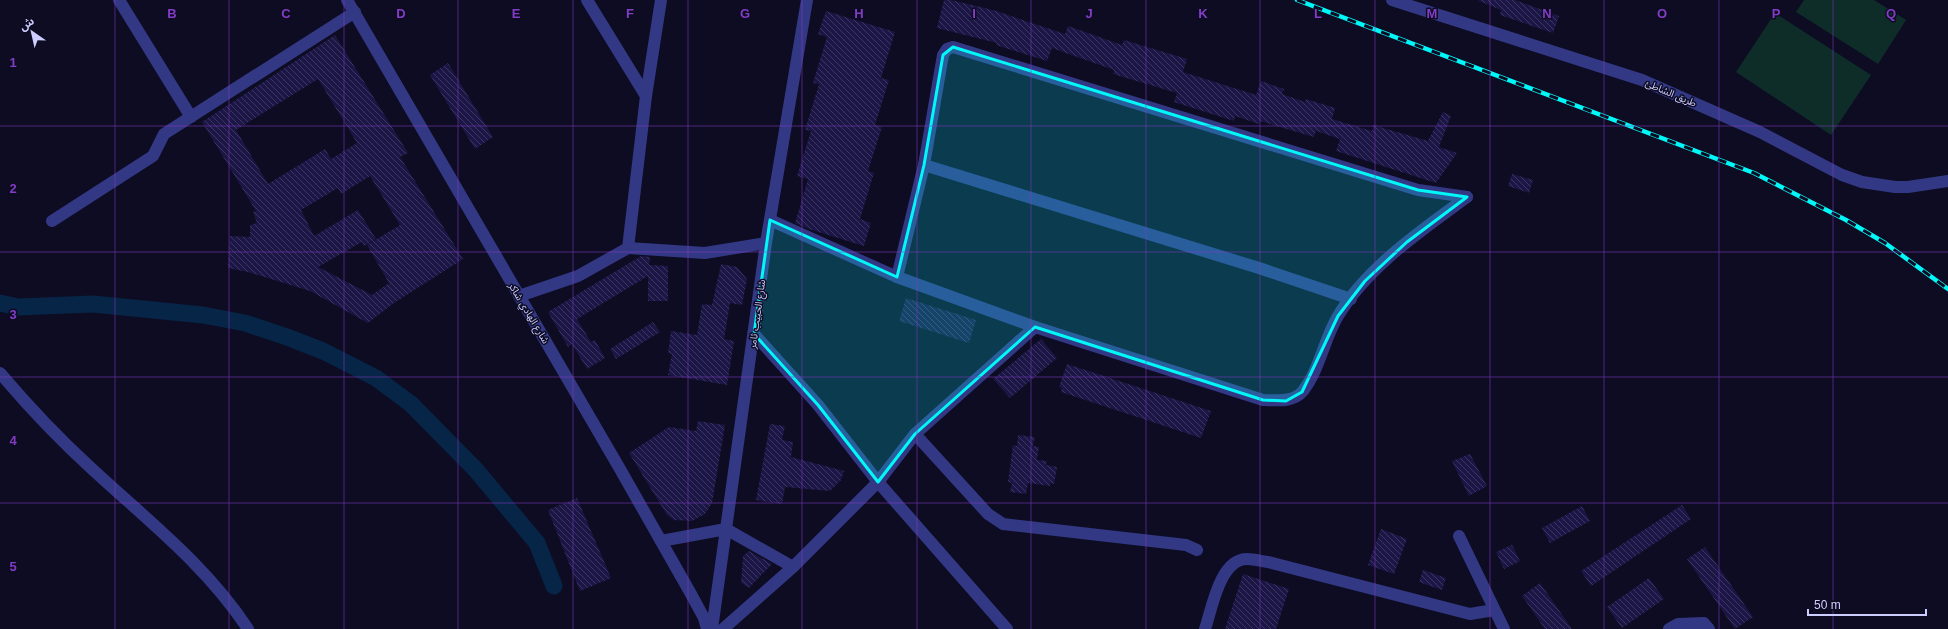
<svg xmlns="http://www.w3.org/2000/svg" width="1948" height="629" font-family="Arial,'Noto Sans Arabic',sans-serif">
  <defs>
    <pattern id="building-back-hatch" width="6" height="6" patternUnits="userSpaceOnUse"><rect width="6" height="6" fill="#1b1645"/><path d="M-1 5l2 2M0 0l6 6M5-1l2 2" fill="none" stroke="#3b3761"/></pattern>
  </defs>
  <rect width="100%" height="100%" fill="#0d0c23"/>
  <g fill="#0e2d29">
    <polygon points="1804,0 1874,0 1906,20 1878,64 1796,12"/>
    <polygon points="1775,13 1871,75 1831,135 1736,72"/>
  </g>
  <g fill="none" stroke-linecap="round" stroke-linejoin="round">
    <polyline stroke="#072546" stroke-width="17" points="0,303 18,307 93,304 203,315 245,323 287,337 323,351 376,378 411,404 476,470 537,543 554,586"/>
  </g>
  <g fill="url(#building-back-hatch)" fill-rule="evenodd">
    <polygon points="944,0 951,0 993,10 1065,34 1068,26 1122,45 1124,40 1187,59 1183,72 1256,95 1261,81 1284,89 1282,94 1305,102 1306,99 1335,108 1332,119 1372,131 1373,125 1428,141 1443,112 1451,116 1439,147 1457,153 1436,183 1336,151 1340,139 1316,131 1314,137 1260,121 1259,124 1235,116 1234,121 1174,102 1177,93 1113,74 1114,70 1052,48 1047,61 996,45 997,43 937,28"/>
    <polygon points="1479,0 1515,0 1559,16 1553,33 1500,15 1501,10 1479,1"/>
    <polygon points="826,11 895,32 881,78 889,80 875,125 882,127 868,171 874,173 860,219 871,223 864,246 809,229 795,223 808,179 797,176 811,131 805,130 819,84 813,83 827,37 818,34"/>
    <path d="M335 35 408 153 400 157 463 259 394 303 368 323 310 291 248 272 228 268 230 236 250 237V225L257 223 253 212 256 211 202 122ZM318 79 357 143 331 159 325 149 268 184 236 130ZM370 176 400 225 367 245 389 283 372 295 318 267 362 242 364 246 376 239 358 210 314 236 301 210 338 188 341 194Z"/>
    <polygon points="448,63 493,137 475,149 430,75"/>
    <polygon points="1512,174 1533,180 1529,193 1508,186"/>
    <polygon points="641,256 650,257 649,265 668,266 668,301 648,301 648,276 577,319 591,342 595,340 605,358 587,369 572,344 568,347 548,312"/>
    <polygon points="721,264 737,267 747,279 742,305 730,303 724,339 734,341 727,385 668,375 672,354 668,353 671,331 697,335 702,304 712,305"/>
    <polygon points="906,298 976,320 969,343 899,321"/>
    <polygon points="653,322 660,332 616,359 610,349"/>
    <polygon points="1041,339 1057,358 1010,398 993,379"/>
    <polygon points="1067,364 1211,411 1201,438 1061,392 1062,388 1059,387"/>
    <polygon points="698,421 725,425 712,503 705,514 692,521 674,520 667,515 629,453 669,427 696,431"/>
    <polygon points="770,424 785,426 782,440 793,442 791,457 844,471 841,480 830,491 785,487 782,504 756,500"/>
    <polygon points="1018,435 1035,437 1033,446 1039,447 1037,460 1047,461 1046,465 1057,467 1054,484 1050,483 1050,486 1028,483 1026,494 1010,492 1012,483 1008,482 1013,445 1017,446"/>
    <polygon points="1470,454 1487,486 1469,496 1452,461"/>
    <polygon points="577,498 611,578 580,591 548,510"/>
    <polygon points="1682,505 1691,519 1591,586 1581,571"/>
    <polygon points="1582,506 1590,521 1550,543 1542,528"/>
    <polygon points="1381,529 1407,539 1394,574 1368,565"/>
    <polygon points="1512,545 1520,561 1504,569 1496,552"/>
    <polygon points="1705,547 1753,617 1735,629 1687,559"/>
    <polygon points="749,551 772,564 749,588 741,583 743,556"/>
    <polygon points="1423,570 1446,578 1442,590 1419,582"/>
    <polygon points="1243,574 1289,589 1276,629 1225,629"/>
    <polygon points="1649,578 1664,599 1622,628 1607,607"/>
    <polygon points="1540,583 1572,629 1545,629 1522,596"/>
  </g>
  <g fill="none" stroke-linecap="round" stroke-linejoin="round">
    <g stroke="#333885" stroke-width="12">
      <polyline points="119,0 191,117"/>
      <polyline points="347,0 620,469 691,594 704,618 707,629"/>
      <polyline points="587,0 646,96"/>
      <polyline points="1392,0 1642,80 1760,132 1842,175 1862,182 1895,187 1908,187 1948,181"/>
      <polyline points="924,165 1259,268 1351,299"/>
      <path d="M770 220 897 277 1035 327 1263 400C1276 400 1293 403 1303 391 1320 369 1324 339 1338 316 1367 267 1422 230 1467 197"/>
      <polyline points="52,221 153,156 164,134 355,12"/>
      <polyline points="628,248 646,96 661,0"/>
      <polyline points="897,277 924,165 943,55 947,49 953,47 1418,190 1467,197"/>
      <polyline points="519,296 578,276 628,248 705,253 766,243"/>
      <polyline points="754,334 818,405 878,482 1007,629"/>
      <path d="M0 373C28 406 58 438 91 468 146 519 206 565 248 629"/>
      <polyline points="915,434 988,514 1003,524 1186,545 1197,550"/>
      <polyline points="1459,536 1504,629"/>
      <polyline points="661,541 726,529 793,567"/>
      <polyline points="712,629 766,243 807,0"/>
      <polyline points="723,629 793,567 878,482 915,434 1035,327"/>
      <path d="M1205 629C1212 608 1220 559 1247 559 1254 559 1261 561 1268 562L1470 614 1494 610"/>
      <polyline points="1669,629 1678,624 1704,623 1709,629"/>
    </g>
    <g stroke="#00f8f8" stroke-width="4.5">
      <polyline id="rail" points="1297,0 1754,173 1846,220 1885,243 1948,289"/>
    </g>
    <use href="#rail" stroke="#0d0c23" stroke-width="3" stroke-dasharray="9" stroke-linecap="butt"/>
  </g>
  <path fill="#00f8f8" fill-opacity="0.2" stroke="#00f8f8" stroke-width="3" stroke-linejoin="round" d="M953 47 1418 190 1467 197 1407 242 1365 281 1338 316 1302 392 1286 401 1263 400 1035 327 915 434 878 482 818 405 754 334 770 220 897 277 924 165 943 55Z"/>
  <path fill="none" stroke="#833cc5" stroke-width="1" stroke-opacity="0.55" d="M115 0V629M229 0V629M344 0V629M458 0V629M573 0V629M688 0V629M802 0V629M917 0V629M1031 0V629M1146 0V629M1260 0V629M1375 0V629M1490 0V629M1604 0V629M1719 0V629M1833 0V629M0 126H1948M0 252H1948M0 377H1948M0 503H1948"/>
  <g text-anchor="middle" dominant-baseline="central" stroke-width="3" stroke-linejoin="round" paint-order="stroke">
    <g font-size="10" fill="#cecdff" stroke="#0d0c23">
      <text transform="translate(1671 93) rotate(23)">طريق الشاطئ</text>
      <text transform="translate(529 313) rotate(59)">شارع الهادي شاكر</text>
      <text transform="translate(757 314) rotate(-82)">شارع الحبيب ثامر</text>
    </g>
  </g>
  <g font-size="13" text-anchor="middle" font-weight="bold" fill="#833cc5" stroke="#0d0c23" stroke-width="3" stroke-linejoin="round" paint-order="stroke">
    <text x="172" y="18">B</text>
    <text x="286" y="18">C</text>
    <text x="401" y="18">D</text>
    <text x="516" y="18">E</text>
    <text x="630" y="18">F</text>
    <text x="745" y="18">G</text>
    <text x="859" y="18">H</text>
    <text x="974" y="18">I</text>
    <text x="1089" y="18">J</text>
    <text x="1203" y="18">K</text>
    <text x="1318" y="18">L</text>
    <text x="1432" y="18">M</text>
    <text x="1547" y="18">N</text>
    <text x="1662" y="18">O</text>
    <text x="1776" y="18">P</text>
    <text x="1891" y="18">Q</text>
    <text x="13" y="67">1</text>
    <text x="13" y="193">2</text>
    <text x="13" y="319">3</text>
    <text x="13" y="445">4</text>
    <text x="13" y="571">5</text>
  </g>
  <g transform="translate(32 32) rotate(326)" stroke="#0d0c23" stroke-width="3" paint-order="stroke">
  <path d="M0-3L7 15L0 10L-7 15Z" fill="#cecdff"/>
  <text y="-6" font-size="11" font-weight="bold" text-anchor="middle" fill="#cecdff">ش</text>
  </g>
  <path d="M1808 609v6h118v-6" fill="none" stroke="#cecdff" stroke-width="2"/>
  <text x="1814" y="609" font-size="12" fill="#cecdff" stroke="#0d0c23" stroke-width="3" paint-order="stroke">50 m</text>
</svg>
